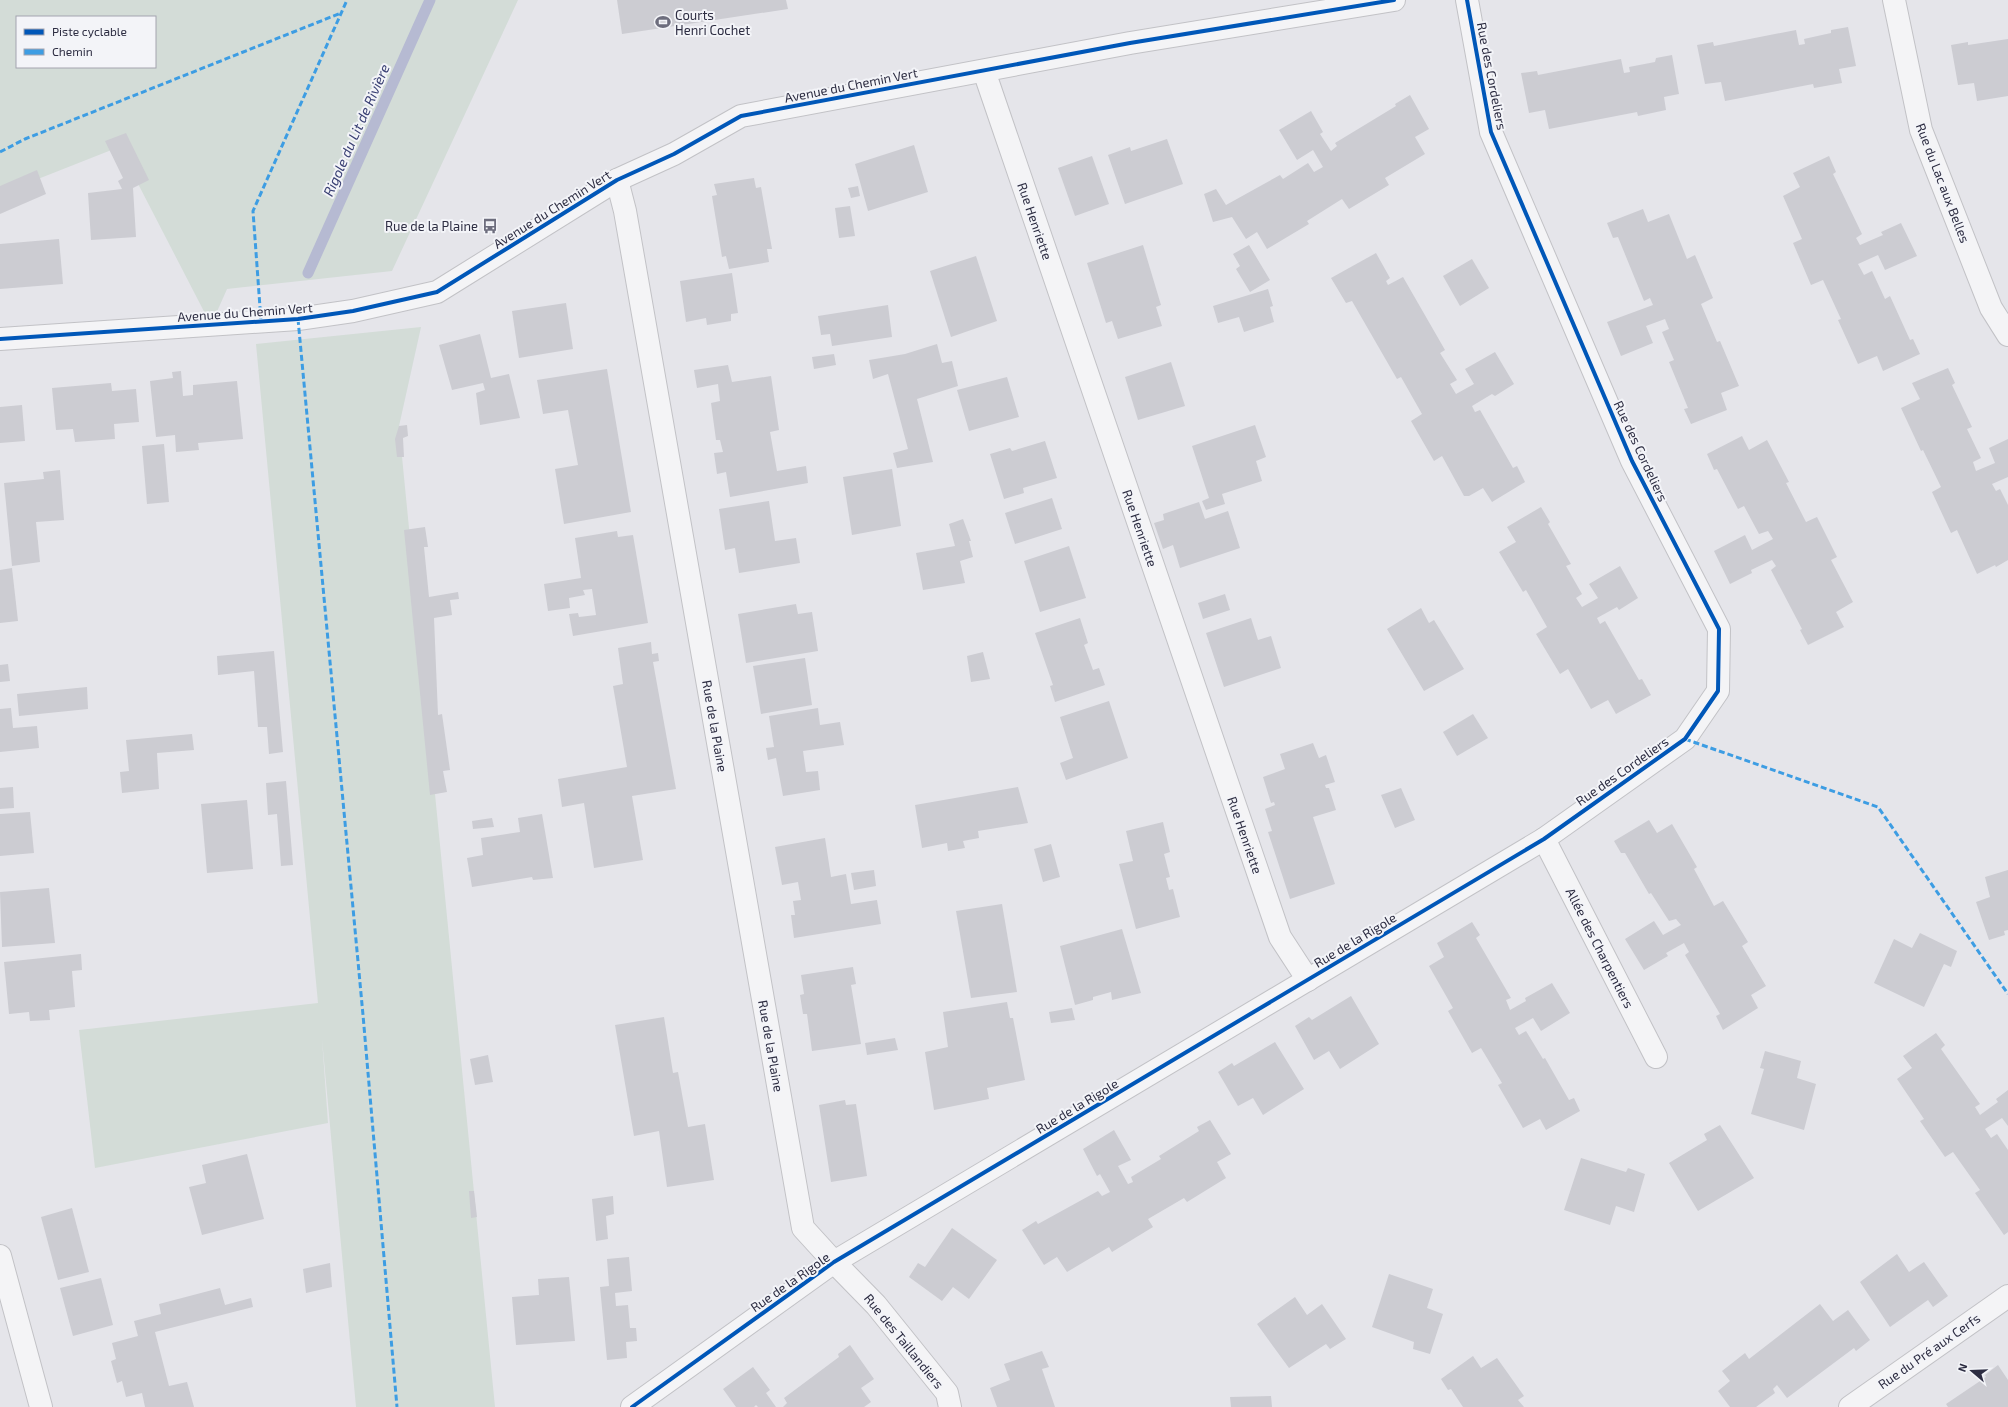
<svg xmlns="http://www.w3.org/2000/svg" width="2008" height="1407" font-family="'Exo 2',sans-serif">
  <rect width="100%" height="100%" fill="#e5e5ea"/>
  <g fill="#d3dcd7" fill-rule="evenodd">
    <path d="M0 0H518L392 271 227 289 211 325 119 147 0 194ZM17 17H155V67H17Z"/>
    <polygon points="421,327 399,426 495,1407 356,1407 322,1039 328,1123 95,1168 79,1030 318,1003 256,344"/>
  </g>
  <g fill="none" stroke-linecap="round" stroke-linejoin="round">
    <polyline stroke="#b6bad2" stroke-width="11" points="308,273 430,0"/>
  </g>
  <g fill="#ccccd2">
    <polygon points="617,0 786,0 788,9 622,34"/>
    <polygon points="1848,27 1856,66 1839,69 1842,83 1814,88 1813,84 1725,101 1721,82 1705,84 1697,45 1713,42 1714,46 1796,30 1799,45 1805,44 1804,39 1831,33 1831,30"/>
    <polygon points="2008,39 2008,96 1977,101 1974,83 1958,85 1951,45 1968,42 1968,45"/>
    <polygon points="1672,55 1679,94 1664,97 1666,110 1638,116 1637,112 1549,129 1545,110 1529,113 1521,73 1537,71 1538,75 1621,59 1624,73 1630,72 1629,67 1655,62 1656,58"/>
    <polygon points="1410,95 1429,129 1415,137 1425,154 1385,178 1389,185 1349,209 1342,199 1307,221 1309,224 1267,249 1257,232 1246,239 1232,217 1213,222 1204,194 1216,189 1226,205 1280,175 1283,179 1308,163 1314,172 1323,167 1313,150 1297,160 1279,130 1311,111 1323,132 1320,134 1331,151 1337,146 1335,143 1396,106 1395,104"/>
    <polygon points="126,133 149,180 133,188 136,237 91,240 88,193 122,189 118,181 123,178 105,141"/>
    <polygon points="1167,139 1183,184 1125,204 1108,155 1130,147 1131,151"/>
    <polygon points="914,145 928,192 868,211 855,164"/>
    <polygon points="1092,156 1109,204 1075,216 1058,168"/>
    <polygon points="1829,156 1836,172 1833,174 1862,234 1856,238 1860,245 1883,235 1881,232 1901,223 1917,256 1885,270 1878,255 1858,264 1864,275 1872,271 1885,299 1890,296 1910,340 1913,339 1920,354 1883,371 1877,356 1858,364 1838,320 1841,319 1823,280 1811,285 1793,243 1802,239 1783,196 1800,187 1793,173"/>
    <polygon points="37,170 46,194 0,214 0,186"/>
    <polygon points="754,178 756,188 761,187 772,249 767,249 769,262 729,269 726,256 722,257 712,196 717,195 714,184"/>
    <polygon points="858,186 860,196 851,198 848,188"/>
    <polygon points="850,206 855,236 839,238 835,208"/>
    <polygon points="1643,209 1648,222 1669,214 1687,259 1695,255 1713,298 1701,304 1717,342 1720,341 1739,386 1721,393 1727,410 1691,424 1684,409 1688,408 1669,362 1674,360 1662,332 1669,329 1665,319 1646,326 1653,343 1621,356 1607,322 1653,305 1650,298 1644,301 1618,237 1613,238 1607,223"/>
    <polygon points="59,239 63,284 0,289 0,244"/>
    <polygon points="1143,245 1161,305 1156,307 1162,326 1118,339 1112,321 1106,323 1087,263"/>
    <polygon points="1249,245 1270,280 1250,292 1236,269 1240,266 1233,254"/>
    <polygon points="1376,253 1390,278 1386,281 1388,285 1403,277 1445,350 1440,353 1457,380 1450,384 1456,394 1474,384 1465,369 1495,352 1514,384 1495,396 1492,394 1472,406 1475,412 1480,410 1513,468 1517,466 1525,482 1492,502 1483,488 1469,496 1464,496 1442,456 1434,461 1411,421 1422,414 1401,377 1397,379 1352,301 1346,303 1331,278"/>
    <polygon points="976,256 997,321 951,337 930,271"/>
    <polygon points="1472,259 1489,288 1460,306 1443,276"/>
    <polygon points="732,273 738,313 731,314 731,321 707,325 706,318 686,322 680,281"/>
    <polygon points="1268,289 1273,306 1270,307 1274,322 1244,332 1239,317 1218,323 1213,306"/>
    <polygon points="566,303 573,349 519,358 512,311"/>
    <polygon points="888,305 892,337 832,346 830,334 821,335 818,316"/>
    <polygon points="480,334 491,378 509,374 520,418 480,425 476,393 485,390 483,383 452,390 439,345"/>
    <polygon points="937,344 942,363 952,361 958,386 917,399 933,462 897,468 893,453 908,449 888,374 873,379 869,360 905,354"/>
    <polygon points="834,354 836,365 814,369 812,357"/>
    <polygon points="1171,362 1185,406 1138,420 1125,377"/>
    <polygon points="728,365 732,382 771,376 779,430 770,432 777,471 806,466 808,483 730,497 726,472 717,474 714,453 723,452 720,440 716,440 711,403 720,401 718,384 697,388 694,370"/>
    <polygon points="1948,368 1955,383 1952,385 1972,427 1967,429 1981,458 1973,462 1976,471 1995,463 1989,448 2008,439 2008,477 1992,484 1996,491 2000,489 2008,505 2008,560 1996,567 1995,565 1977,574 1957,530 1951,533 1932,492 1941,487 1923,450 1921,451 1901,408 1920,399 1912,383"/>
    <polygon points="607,369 631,512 564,524 555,469 578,465 568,410 543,414 537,380"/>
    <polygon points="181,371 183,396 193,395 193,385 237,381 243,439 198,443 199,450 176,452 175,435 156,437 150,381 173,378 172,372"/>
    <polygon points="1007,377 1019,417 969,431 957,390"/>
    <polygon points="111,383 112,391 136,389 139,422 114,424 115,439 75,442 73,429 56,430 52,388"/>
    <polygon points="22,405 25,441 0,443 0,407"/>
    <polygon points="407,425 408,436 403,438 404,457 397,457 395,439 399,426"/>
    <polygon points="1255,425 1266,457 1256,461 1262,481 1222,494 1225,504 1206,510 1202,501 1209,498 1192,446"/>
    <polygon points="1742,436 1749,450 1767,440 1789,482 1786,483 1806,522 1817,517 1837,557 1831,560 1853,602 1836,612 1844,627 1808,645 1800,630 1802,629 1771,570 1776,566 1772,560 1751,570 1752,573 1730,584 1714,551 1745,535 1752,550 1773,539 1768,531 1759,534 1744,506 1738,509 1717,469 1714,470 1707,454"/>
    <polygon points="1045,441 1057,478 1023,488 1024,493 1004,499 990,454 1010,448 1012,451"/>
    <polygon points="164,444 169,502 147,504 142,446"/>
    <polygon points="892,469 901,526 852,535 843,477"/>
    <polygon points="60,470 64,520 36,522 40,562 12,566 4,483 44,479 43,472"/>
    <polygon points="1052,498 1062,529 1015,544 1005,513"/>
    <polygon points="769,501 775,541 796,538 800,563 739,573 735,548 725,550 719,509"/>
    <polygon points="1199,502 1205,519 1228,511 1240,548 1180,568 1173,545 1163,549 1154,523 1164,520 1163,514"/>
    <polygon points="1541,507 1550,522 1548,524 1571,564 1566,566 1582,594 1576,598 1582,607 1598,598 1589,584 1620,566 1638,598 1619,610 1617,607 1597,618 1600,624 1605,621 1639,680 1642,679 1651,695 1616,714 1608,700 1591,709 1568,669 1560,674 1536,634 1547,627 1526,590 1523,592 1499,552 1516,542 1507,527"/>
    <polygon points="963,519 971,541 969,541 973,557 960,561 965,583 923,590 916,553 955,546 949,524"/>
    <polygon points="425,527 428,547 424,547 429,597 458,592 459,599 450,600 452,615 434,618 438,715 442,714 450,770 443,771 447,792 430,795 404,530"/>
    <polygon points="617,531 618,537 633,535 648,623 573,636 569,614 578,613 579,617 596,615 592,589 583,590 585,595 569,598 570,608 548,611 544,584 581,578 575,538"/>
    <polygon points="1069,546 1086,598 1040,612 1024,561"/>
    <polygon points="12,568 18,621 0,623 0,570"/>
    <polygon points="1225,594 1230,610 1203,619 1198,603"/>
    <polygon points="796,604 798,614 812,612 818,651 746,663 738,614"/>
    <polygon points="1421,608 1429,623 1434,620 1464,669 1424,691 1387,629"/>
    <polygon points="1080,618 1088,643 1084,645 1093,670 1099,668 1105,685 1055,702 1050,686 1053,685 1035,633"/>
    <polygon points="1251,618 1258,640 1271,636 1281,668 1224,687 1206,633"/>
    <polygon points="651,642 652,654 658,653 659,661 653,662 676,789 632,796 643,860 594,868 584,803 562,807 558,779 627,767 613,686 623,684 618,648"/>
    <polygon points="274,651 283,752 269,754 267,727 258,727 254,671 218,675 217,656"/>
    <polygon points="983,652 990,679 971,682 967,656"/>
    <polygon points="805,658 812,705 761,714 753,666"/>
    <polygon points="8,664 10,681 0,682 0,665"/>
    <polygon points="87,687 88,709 19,716 17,694"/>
    <polygon points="1109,701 1128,758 1066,780 1060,763 1073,758 1060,717"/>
    <polygon points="11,708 13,728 37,726 39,748 0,752 0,709"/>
    <polygon points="818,708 820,725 840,722 844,745 803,751 806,772 818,771 820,790 783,796 776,758 768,760 766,748 774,747 769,716"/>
    <polygon points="1473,714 1488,738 1457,756 1443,732"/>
    <polygon points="192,734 194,750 157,753 159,789 122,793 120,772 129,771 126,740"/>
    <polygon points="1313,743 1319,758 1326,755 1335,782 1325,785 1326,788 1329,788 1336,810 1313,817 1335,884 1290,899 1268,832 1272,831 1265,809 1275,805 1274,802 1271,803 1263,777 1285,769 1280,754"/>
    <polygon points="286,781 293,865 281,866 277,814 268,815 266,783"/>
    <polygon points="13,787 14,808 0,809 0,788"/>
    <polygon points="1018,787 1028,823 978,831 979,838 963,841 965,848 948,851 947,843 922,848 915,805"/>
    <polygon points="1401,788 1415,820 1395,828 1381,795"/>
    <polygon points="247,800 253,869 207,873 201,804"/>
    <polygon points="30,812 34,853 0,856 0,814"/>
    <polygon points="542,814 553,878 533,880 532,877 472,887 467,858 483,855 481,838 520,832 518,818"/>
    <polygon points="492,818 494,827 473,829 472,821"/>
    <polygon points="1649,820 1657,833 1672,824 1697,867 1694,869 1714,906 1723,901 1748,942 1742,946 1766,986 1751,995 1758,1008 1723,1030 1716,1016 1720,1014 1685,955 1689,952 1684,943 1666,953 1668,956 1644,970 1625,939 1654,921 1663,935 1681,925 1676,919 1669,921 1651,893 1649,894 1625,853 1621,853 1614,841"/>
    <polygon points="1163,822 1170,852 1164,854 1170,877 1166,878 1169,890 1173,889 1180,917 1136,929 1119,864 1133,861 1126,831"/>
    <polygon points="825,838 831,877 846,874 851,904 877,900 881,924 794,938 791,915 795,915 793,901 801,900 798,882 782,885 775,847"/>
    <polygon points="1051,844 1060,877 1043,882 1034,849"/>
    <polygon points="874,870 876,886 854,890 851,873"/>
    <polygon points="2008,870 2008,930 2004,931 2005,935 1989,940 1976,902 1990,897 1985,877"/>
    <polygon points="49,888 55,943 2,947 0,892"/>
    <polygon points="1002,904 1017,992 971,998 956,911"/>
    <polygon points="1472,922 1480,935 1476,938 1511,998 1506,1000 1510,1010 1526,1001 1525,998 1552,983 1570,1013 1541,1031 1533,1018 1515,1028 1519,1035 1526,1031 1543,1059 1545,1058 1569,1100 1574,1098 1580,1111 1546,1130 1540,1119 1523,1128 1498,1085 1502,1083 1481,1048 1472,1053 1448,1011 1453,1008 1429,966 1444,957 1437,943"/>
    <polygon points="1122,929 1141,993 1112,1000 1111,992 1093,997 1093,1000 1075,1005 1060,946"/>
    <polygon points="1920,933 1957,951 1951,967 1944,964 1924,1007 1874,983 1894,939 1912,948"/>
    <polygon points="81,954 82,970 72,971 75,1007 49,1010 50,1020 30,1021 29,1012 9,1014 4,962"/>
    <polygon points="853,967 856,984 851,985 861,1044 812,1051 807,1014 803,1014 800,995 804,994 801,975"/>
    <polygon points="1351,996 1379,1044 1340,1069 1329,1051 1314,1060 1295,1026 1309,1017 1312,1020"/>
    <polygon points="1007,1002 1010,1018 1013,1018 1025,1080 987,1088 989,1099 934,1110 925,1052 948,1047 943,1012"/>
    <polygon points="1072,1008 1075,1020 1051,1023 1049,1012"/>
    <polygon points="664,1017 673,1073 678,1072 688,1127 705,1124 714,1180 667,1187 659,1131 634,1136 615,1025"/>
    <polygon points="1936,1033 1945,1045 1941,1049 1980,1104 1975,1107 1980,1115 1998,1102 1996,1099 2008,1090 2008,1126 2002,1118 1985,1129 1991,1138 1997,1134 2008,1150 2008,1232 2004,1235 1975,1193 1980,1190 1953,1152 1945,1157 1920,1121 1924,1119 1897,1079 1912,1068 1903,1056"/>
    <polygon points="895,1038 898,1050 867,1055 865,1043"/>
    <polygon points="1275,1042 1304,1089 1263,1115 1253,1098 1238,1106 1218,1072 1232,1063 1234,1066"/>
    <polygon points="1765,1051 1801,1061 1797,1078 1816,1084 1804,1130 1751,1114 1764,1069 1760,1068"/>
    <polygon points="488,1055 493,1082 475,1085 470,1059"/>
    <polygon points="845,1100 846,1105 856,1104 867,1176 831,1182 819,1105"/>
    <polygon points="1210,1120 1231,1154 1217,1162 1226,1178 1187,1202 1184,1198 1148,1219 1153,1227 1112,1252 1109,1247 1067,1272 1057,1257 1044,1265 1022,1230 1036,1221 1038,1224 1098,1191 1102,1196 1110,1192 1100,1174 1097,1176 1083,1149 1114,1130 1131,1160 1118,1166 1128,1184 1133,1182 1131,1177 1161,1159 1159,1156 1199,1131 1197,1127"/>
    <polygon points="1720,1125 1754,1178 1698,1211 1669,1163 1707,1140 1704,1134"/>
    <polygon points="247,1154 264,1219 202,1235 189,1187 206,1183 202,1165"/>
    <polygon points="1581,1158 1626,1172 1628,1168 1645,1174 1634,1212 1616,1206 1610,1225 1564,1210"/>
    <polygon points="469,1191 474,1191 477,1217 471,1218"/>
    <polygon points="613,1196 614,1214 606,1216 608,1239 596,1241 592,1199"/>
    <polygon points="72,1208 89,1272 58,1280 41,1217"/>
    <polygon points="952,1228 997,1260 969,1299 953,1287 942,1301 909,1277 918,1263 925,1267"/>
    <polygon points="1897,1254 1909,1272 1924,1262 1948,1296 1933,1307 1928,1300 1890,1327 1860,1282"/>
    <polygon points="629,1257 632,1291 615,1293 616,1306 628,1305 630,1328 636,1328 637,1341 626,1342 627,1358 607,1360 600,1287 609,1286 607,1259"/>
    <polygon points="330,1263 332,1287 306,1293 303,1269"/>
    <polygon points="1389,1274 1433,1289 1427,1308 1443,1314 1430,1354 1413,1349 1414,1342 1372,1327"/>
    <polygon points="569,1277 575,1341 516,1345 512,1297 539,1295 538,1279"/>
    <polygon points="101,1278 113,1325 73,1336 60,1288"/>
    <polygon points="220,1288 225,1305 251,1298 253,1307 155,1332 169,1386 187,1382 194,1407 145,1407 142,1393 126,1397 122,1381 117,1383 111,1361 116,1359 112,1343 138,1336 134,1321 161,1314 159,1304"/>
    <polygon points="1295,1297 1307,1315 1322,1304 1346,1339 1330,1349 1326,1344 1289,1368 1257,1324"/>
    <polygon points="1820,1304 1833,1321 1848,1310 1870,1340 1856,1351 1854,1348 1787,1398 1777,1385 1773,1389 1775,1393 1756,1407 1730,1407 1718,1391 1730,1381 1722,1371 1745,1353 1749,1359"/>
    <polygon points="850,1345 874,1379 861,1388 871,1402 864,1407 783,1407 787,1403 784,1398 839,1357 838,1354"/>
    <polygon points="1042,1351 1049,1367 1042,1369 1055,1407 997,1407 990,1388 1010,1380 1004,1364"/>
    <polygon points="1473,1356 1481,1368 1497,1358 1524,1396 1518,1400 1524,1407 1463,1407 1451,1389 1448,1390 1441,1379"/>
    <polygon points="1998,1365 2008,1380 2008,1407 1948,1407 1946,1404 1986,1377 1985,1375"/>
    <polygon points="753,1367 770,1390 766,1393 776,1407 758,1407 756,1405 754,1407 736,1407 723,1389"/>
    <polygon points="1271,1396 1272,1407 1231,1407 1230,1397"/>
  </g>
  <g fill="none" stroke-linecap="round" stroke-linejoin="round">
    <g stroke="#c2c2c6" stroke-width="24">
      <g id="minor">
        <polyline points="1894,0 1921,130 1991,308 2008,335"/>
        <polyline points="984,71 1280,937 1308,980"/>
        <polyline points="617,180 625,211 803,1228 834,1262 876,1305 947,1393 950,1407"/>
        <polyline points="0,339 298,319 353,311 437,292 617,180 674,154 741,116 1130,43 1394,0"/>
        <polyline points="1544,839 1656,1057"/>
        <polyline points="0,1256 41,1407"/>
        <polyline points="632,1407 834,1262 1544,839 1685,739 1718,691 1719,629 1632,461 1491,132 1467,0"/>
        <polyline points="1850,1407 2008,1296"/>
      </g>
    </g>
    <use href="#minor" stroke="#f4f4f6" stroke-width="22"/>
    <g stroke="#3d9de3" stroke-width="3" stroke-dasharray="6 3" stroke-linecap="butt">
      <polyline points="0,152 25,139 341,13"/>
      <polyline points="298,319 363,1015 397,1407"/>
      <polyline points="261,321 253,211 347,0"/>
      <polyline points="1685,739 1878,807 2008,994"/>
    </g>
    <g stroke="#f3f4f8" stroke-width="6">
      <g id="cycleway">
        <polyline points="0,339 298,319 353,311 437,292 617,180 674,154 741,116 1130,43 1394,0"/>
        <polyline points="632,1407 834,1262 1544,839 1685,739 1718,691 1719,629 1632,461 1491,132 1467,0"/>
      </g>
    </g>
    <use href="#cycleway" stroke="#0057b8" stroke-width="4"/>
  </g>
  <defs>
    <g id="stadium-bare" transform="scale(1.2)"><path d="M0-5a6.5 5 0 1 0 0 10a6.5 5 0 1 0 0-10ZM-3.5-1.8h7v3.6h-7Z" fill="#6d6d7d" stroke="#f3f4f8" stroke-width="2.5" paint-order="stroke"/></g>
    <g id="bus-bare" transform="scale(1.2)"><path d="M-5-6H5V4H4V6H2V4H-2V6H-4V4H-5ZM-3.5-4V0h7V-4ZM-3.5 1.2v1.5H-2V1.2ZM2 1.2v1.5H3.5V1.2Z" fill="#6d6d7d" stroke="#f3f4f8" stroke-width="2.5" paint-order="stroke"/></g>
  </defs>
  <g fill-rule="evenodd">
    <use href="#stadium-bare" x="663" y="22"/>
    <use href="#bus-bare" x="490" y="226"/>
  </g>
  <g text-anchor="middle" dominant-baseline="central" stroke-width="4" stroke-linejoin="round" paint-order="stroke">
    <g font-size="13" fill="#2d2d42" stroke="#f3f4f8" text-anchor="start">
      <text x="675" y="15">Courts<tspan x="675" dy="15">Henri Cochet</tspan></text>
      <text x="478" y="226" text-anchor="end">Rue de la Plaine</text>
    </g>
    <g font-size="13" fill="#2d2d42" stroke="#f3f4f8">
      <text transform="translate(1492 76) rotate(79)">Rue des Cordeliers</text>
      <text transform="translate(851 85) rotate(-11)">Avenue du Chemin Vert</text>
      <text transform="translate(1943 183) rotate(69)">Rue du Lac aux Belles</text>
      <text transform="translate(552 209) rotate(-32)">Avenue du Chemin Vert</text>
      <text transform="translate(1035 221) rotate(71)">Rue Henriette</text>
      <text transform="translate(245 312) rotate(-4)">Avenue du Chemin Vert</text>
      <text transform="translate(1641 451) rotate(65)">Rue des Cordeliers</text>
      <text transform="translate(1140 528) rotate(71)">Rue Henriette</text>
      <text transform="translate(715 726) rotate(80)">Rue de la Plaine</text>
      <text transform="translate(1622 771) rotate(-35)">Rue des Cordeliers</text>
      <text transform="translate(1245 835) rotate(71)">Rue Henriette</text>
      <text transform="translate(1355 940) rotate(-31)">Rue de la Rigole</text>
      <text transform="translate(1600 948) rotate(63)">Allée des Charpentiers</text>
      <text transform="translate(771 1046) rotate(80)">Rue de la Plaine</text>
      <text transform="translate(1077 1106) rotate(-31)">Rue de la Rigole</text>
      <text transform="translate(790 1282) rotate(-35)">Rue de la Rigole</text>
      <text transform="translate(904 1341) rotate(51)">Rue des Taillandiers</text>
      <text transform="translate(1929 1351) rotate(-35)">Rue du Pré aux Cerfs</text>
    </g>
    <g font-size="14" font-style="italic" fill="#394073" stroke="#f3f4f8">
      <text transform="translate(356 130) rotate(-66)">Rigole du Lit de Rivière</text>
    </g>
  </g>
  <rect x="16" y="16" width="140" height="52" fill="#f3f4f8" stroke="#a4a4af"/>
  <rect x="24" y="29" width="20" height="6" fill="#0057b8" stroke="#a4a4af"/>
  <text x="52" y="36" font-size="12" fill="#2d2d42">Piste cyclable</text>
  <rect x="24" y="49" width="20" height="6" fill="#3d9de3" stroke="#a4a4af"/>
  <text x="52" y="56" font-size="12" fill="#2d2d42">Chemin</text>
  <g transform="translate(1972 1371) rotate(289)" stroke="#f3f4f8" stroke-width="3" paint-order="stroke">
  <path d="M0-3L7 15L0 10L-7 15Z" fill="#2d2d42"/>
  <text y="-6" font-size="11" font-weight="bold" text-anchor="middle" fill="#2d2d42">N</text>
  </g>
</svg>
